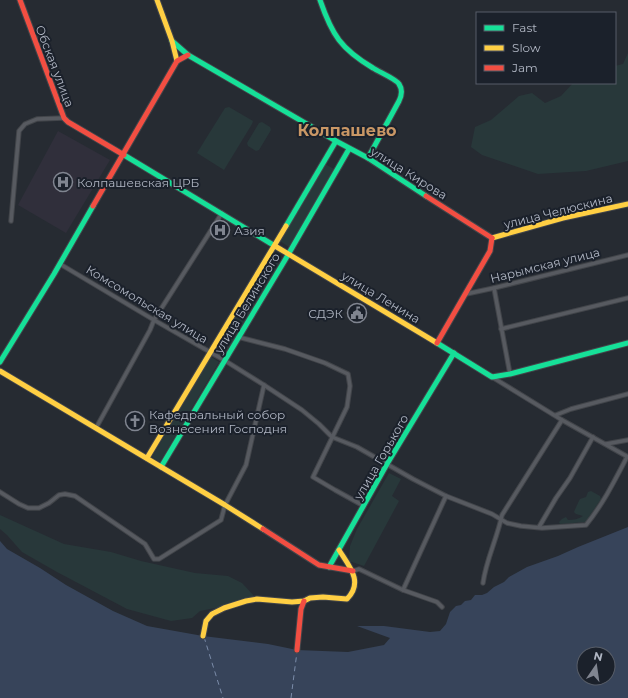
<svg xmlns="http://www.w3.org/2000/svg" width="628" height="698" font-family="Montserrat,sans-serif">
  <rect width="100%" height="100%" fill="#262b32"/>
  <polygon fill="#302f3b" points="58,131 110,160 66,233 18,205"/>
  <g fill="#28383a">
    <polygon points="628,53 628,161 586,171 538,174 482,155 471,147 475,127 491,120 519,96 532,93 545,103 561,96 573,83 615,83 615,66 623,64"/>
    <polygon points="229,107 253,121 252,124 224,170 197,153 225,108"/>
    <polygon points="262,122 270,127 271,130 259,150 256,151 248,146 247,143 259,123"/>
    <polygon points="325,164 334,169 289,247 280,241"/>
    <polygon points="269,257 279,263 223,357 213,351"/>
    <polygon points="211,357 219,362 160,462 152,457"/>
    <polygon points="389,473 401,479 392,496 399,501 364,566 349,561 350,546 357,529"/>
    <path d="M591 491 600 496 601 499 586 522 560 524 559 522 562 519 566 517 568 520C574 520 578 519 583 516L576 514 574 512C576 507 578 503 580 499L586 497 588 492Z"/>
    <polygon points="0,515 64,544 111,552 141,561 195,573 228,576 242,583 254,596 225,606 200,611 192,618 171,621 127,609 57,572 22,552 7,535 0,529"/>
  </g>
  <path fill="#37445a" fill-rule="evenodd" d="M628 527V698H0V541L7 549 40 568 66 585 113 611 147 626 203 636 268 644 297 650 348 652 384 645 390 638 357 626H384L430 632 440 631 446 624 450 612 456 606 461 605 465 601 471 600 475 595H482L487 593 494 587 504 582 509 577 527 567 558 556 578 547ZM584 654H608V678H584Z"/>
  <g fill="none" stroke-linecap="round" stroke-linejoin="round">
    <g stroke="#7b8ca9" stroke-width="1" stroke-dasharray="5 4" stroke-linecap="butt">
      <polyline points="204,637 223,698"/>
      <polyline points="291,698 297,652"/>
    </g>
    <g stroke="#42454a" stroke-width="5.5">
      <g id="street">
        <polyline points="11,221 19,131 25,124 37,119 64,118"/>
        <path d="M60 264 154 320 224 360 264 385 302 410 319 424 332 437 357 447 413 479 446 496 492 514 507 523 521 526 542 528 586 525C603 504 615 480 627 457"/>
        <polyline points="494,288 510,374"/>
        <polyline points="466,294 494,288 628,255"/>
        <polyline points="501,329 628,298"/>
        <polyline points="238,337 285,349 325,363 348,374 350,386 347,407 313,477 335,490 364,506"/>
        <polyline points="492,377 562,420 628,457"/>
        <polyline points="556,415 571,409 628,394"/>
        <polyline points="96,428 150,330 154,320 222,213"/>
        <polyline points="606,444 628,440"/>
        <polyline points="0,492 19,504 28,508 39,508 49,503 59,495 65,494 75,496 145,544 154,559 159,559 221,520 225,505 246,465 264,385"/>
        <polyline points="539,527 556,498 570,478 593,437"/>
        <polyline points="353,571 359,569 403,590 437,602 442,607"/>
        <path d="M483 583C486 560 497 539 502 515L562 420"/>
        <polyline points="403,590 446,496"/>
      </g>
    </g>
    <g stroke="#42454a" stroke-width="7">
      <g id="fast">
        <path d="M320 0C332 35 341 49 373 68 379 72 396 79 399 84 403 90 402 95 399 101L368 158"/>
        <polyline points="172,41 188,55 336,141 368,158 426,196"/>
        <polyline points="124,155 275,246"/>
        <polyline points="286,226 336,141"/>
        <polyline points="437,343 492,377 510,374 628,343"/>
        <polyline points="0,362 54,274 93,206"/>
        <polyline points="161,467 285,260 349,149"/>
        <polyline points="329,567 387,464 454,353"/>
      </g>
    </g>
    <g stroke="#42454a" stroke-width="7">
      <g id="slow">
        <polyline points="157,0 172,41 177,61"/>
        <polyline points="492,238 563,218 628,204"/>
        <polyline points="275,246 437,343"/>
        <polyline points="0,371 225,505 263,529"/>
        <polyline points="147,458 286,226"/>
        <path d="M203 636 206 621 212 614 224 608 246 601 257 599 292 602 304 601 310 598 323 597 347 599C364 582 349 566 339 550"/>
      </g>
    </g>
    <g stroke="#42454a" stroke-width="7">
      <g id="jam">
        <polyline points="20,0 64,118 68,122 124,155"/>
        <polyline points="426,196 492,238"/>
        <polyline points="93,206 177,61 188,55"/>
        <polyline points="437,343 490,251 492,238"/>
        <polyline points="263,529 319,565 353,571"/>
        <polyline points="297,650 301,609 304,601"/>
      </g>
    </g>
    <use href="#street" stroke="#575a60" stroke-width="3.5"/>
    <use href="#fast" stroke="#16e098" stroke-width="5"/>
    <use href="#slow" stroke="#ffcf43" stroke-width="5"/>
    <use href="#jam" stroke="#f24e42" stroke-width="5"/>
  </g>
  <defs>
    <g id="hospital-ring" transform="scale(1)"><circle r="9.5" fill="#1b212b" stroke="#808590" stroke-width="1.5"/><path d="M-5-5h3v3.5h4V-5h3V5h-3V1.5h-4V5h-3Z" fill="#808590"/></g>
    <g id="civic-ring" transform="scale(1)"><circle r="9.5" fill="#1b212b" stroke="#808590" stroke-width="1.5"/><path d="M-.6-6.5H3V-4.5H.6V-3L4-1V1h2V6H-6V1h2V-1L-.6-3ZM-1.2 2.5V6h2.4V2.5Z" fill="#808590"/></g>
    <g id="church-ring" transform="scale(1)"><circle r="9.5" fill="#1b212b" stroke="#808590" stroke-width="1.5"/><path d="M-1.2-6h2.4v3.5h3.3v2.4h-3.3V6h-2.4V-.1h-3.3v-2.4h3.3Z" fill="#808590"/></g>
  </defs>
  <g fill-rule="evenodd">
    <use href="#hospital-ring" x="63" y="182"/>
    <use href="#hospital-ring" x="220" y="230"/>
    <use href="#civic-ring" x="357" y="313"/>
    <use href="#church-ring" x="135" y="421"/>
  </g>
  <g text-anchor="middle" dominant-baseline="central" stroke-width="4" stroke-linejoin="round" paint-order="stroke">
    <g font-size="12" fill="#b0b6c3" stroke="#1b212b">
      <text transform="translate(55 66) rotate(69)">Обская улица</text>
      <text transform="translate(409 173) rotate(32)">улица Кирова</text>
      <text transform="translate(558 211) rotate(-14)">улица Челюскина</text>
      <text transform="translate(545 265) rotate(-14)">Нарымская улица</text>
      <text transform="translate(381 297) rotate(31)">улица Ленина</text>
      <text transform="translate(247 303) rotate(-59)">улица Белинского</text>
      <text transform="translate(147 304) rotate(31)">Комсомольская улица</text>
      <text transform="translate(381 457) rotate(-60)">улица Горького</text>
    </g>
    <g font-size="12" fill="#b0b6c3" stroke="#1b212b" text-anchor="start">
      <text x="77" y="182">Колпашевская ЦРБ</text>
      <text x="234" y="230">Азия</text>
      <text x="343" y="313" text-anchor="end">СДЭК</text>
      <text x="149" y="414">Кафедральный собор<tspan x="149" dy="14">Вознесения Господня</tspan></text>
    </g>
    <g font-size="16" font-weight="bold" fill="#c99765" stroke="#1b212b">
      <text x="347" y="130">Колпашево</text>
    </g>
  </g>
  <rect x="476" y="12" width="140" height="72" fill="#1b212b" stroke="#575d68"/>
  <rect x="484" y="25" width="20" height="6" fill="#16e098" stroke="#575d68"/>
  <text x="512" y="32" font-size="12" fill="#b0b6c3">Fast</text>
  <rect x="484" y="45" width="20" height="6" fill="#ffcf43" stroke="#575d68"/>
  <text x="512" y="52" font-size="12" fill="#b0b6c3">Slow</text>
  <rect x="484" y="65" width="20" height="6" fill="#f24e42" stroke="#575d68"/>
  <text x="512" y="72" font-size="12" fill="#b0b6c3">Jam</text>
  <g transform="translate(596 666) rotate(13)"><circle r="19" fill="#1b212b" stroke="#575d68"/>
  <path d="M0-3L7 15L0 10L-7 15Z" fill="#808590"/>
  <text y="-6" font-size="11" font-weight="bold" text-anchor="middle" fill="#b0b6c3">N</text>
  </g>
</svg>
